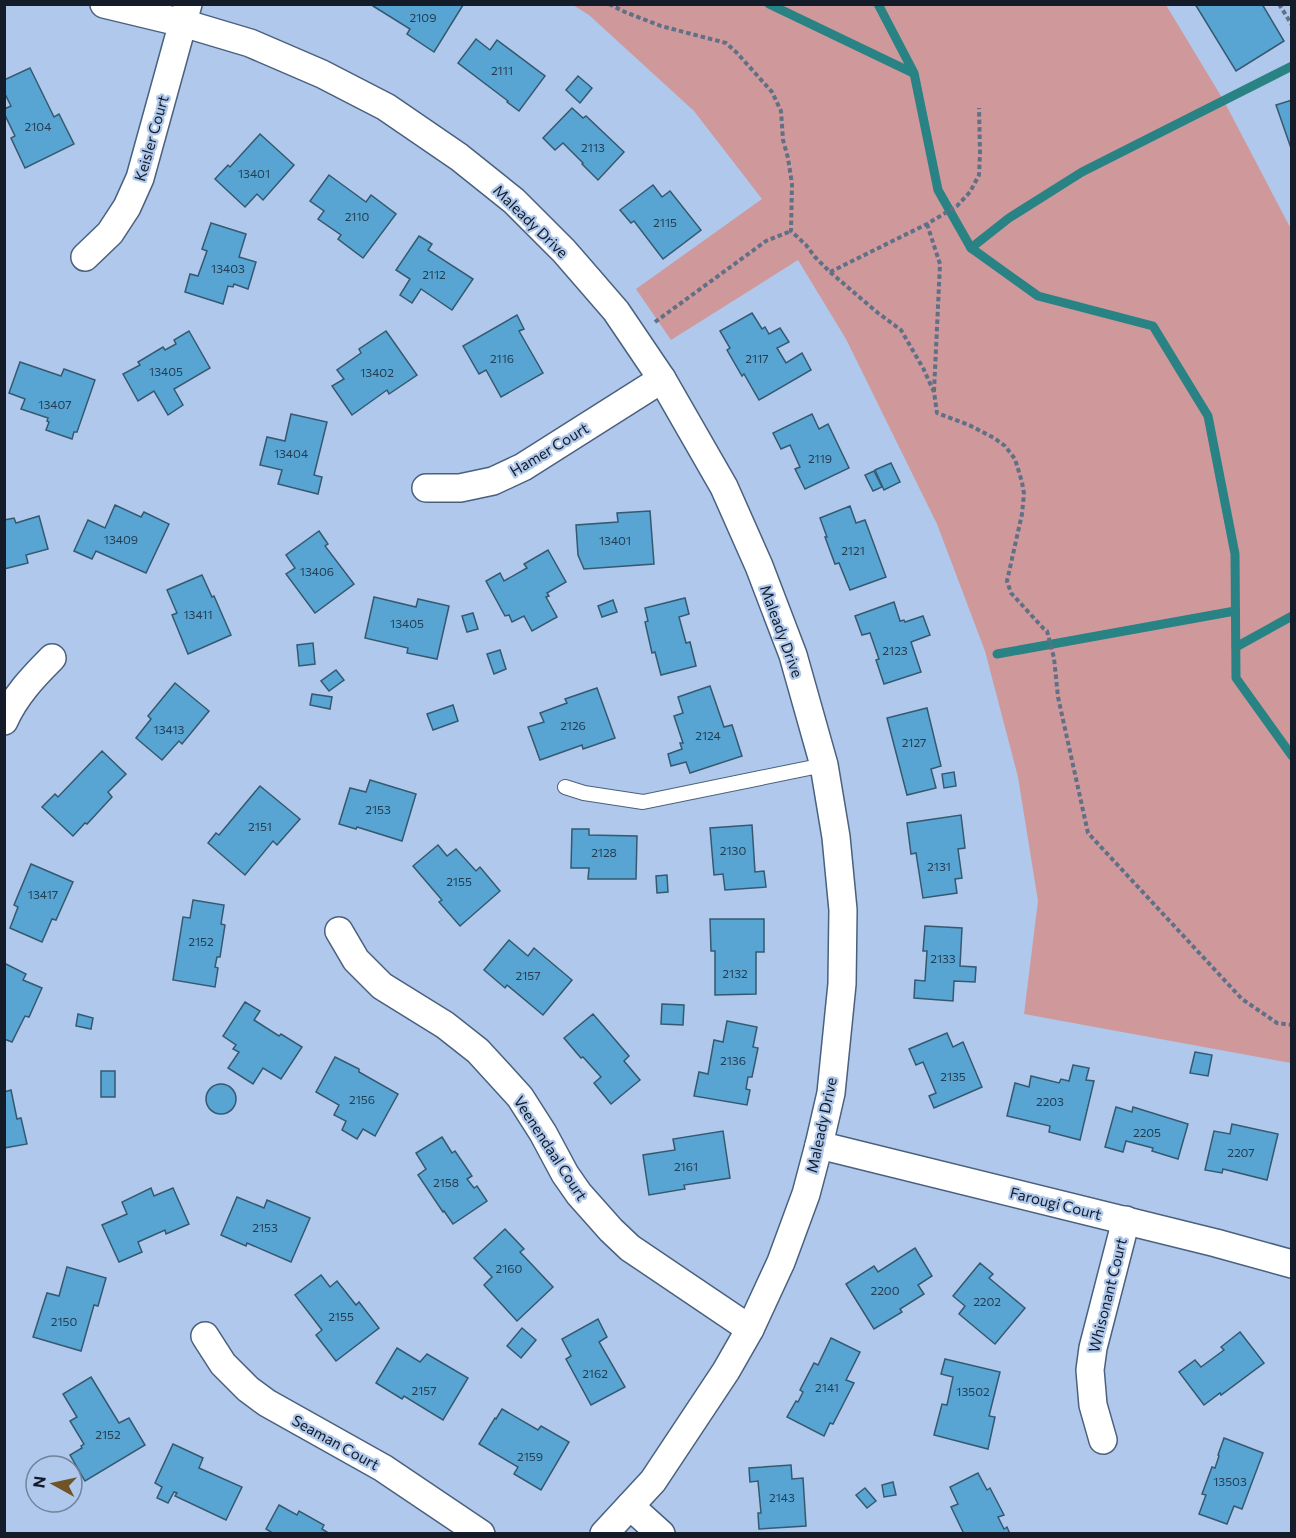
<svg xmlns="http://www.w3.org/2000/svg" width="1296" height="1538" font-family="Commissioner,sans-serif">
  <rect width="100%" height="100%" fill="#afc8eb"/>
  <polygon fill="#cf999b" points="573,5 1166,5 1224,101 1291,229 1291,1063 1024,1014 1038,901 1018,777 985,651 937,524 846,339 798,260 671,340 636,289 762,199 694,111 589,15"/>
  <g fill="none" stroke-linecap="round" stroke-linejoin="round">
    <g stroke="#298284" stroke-width="9">
      <polyline points="769,4 913,73"/>
      <polyline points="878,4 914,73 938,190 971,248 1038,296 1153,326 1208,416 1235,554 1236,678 1292,756"/>
      <polyline points="971,248 1009,218 1082,172 1292,66"/>
      <polyline points="1236,647 1292,616"/>
      <polyline points="997,654 1235,611"/>
    </g>
  </g>
  <g fill="#58a5d3" stroke="#355970" stroke-width="1.5">
    <polygon points="373,4 462,4 463,5 434,52 407,34 410,29 373,6"/>
    <polygon points="1195,4 1262,4 1284,41 1236,71"/>
    <polygon points="476,39 490,50 497,40 545,76 519,111 507,102 508,101 458,63"/>
    <polygon points="30,68 54,117 59,114 74,144 25,168 11,138 15,136 4,113 4,109 11,106 4,92 4,80"/>
    <polygon points="578,76 592,88 580,103 566,90"/>
    <polygon points="1292,100 1292,151 1276,105"/>
    <polygon points="572,108 583,118 586,116 624,152 598,180 582,164 583,163 563,143 555,150 543,138"/>
    <polygon points="260,134 294,165 263,200 257,194 245,207 215,179 228,165 230,167"/>
    <polygon points="329,175 366,202 371,195 396,214 363,258 338,239 341,235 318,219 324,211 310,201"/>
    <polygon points="653,185 662,197 670,191 701,230 663,259 634,221 631,223 620,210"/>
    <polygon points="211,223 246,234 239,257 256,262 248,289 234,284 233,287 228,286 223,304 185,292 190,274 198,276 207,251 202,249"/>
    <polygon points="419,236 432,244 428,250 473,279 452,310 421,289 412,303 400,295 410,279 396,270"/>
    <polygon points="752,313 762,329 765,327 769,334 780,328 789,342 777,348 786,363 802,353 811,370 759,400 744,374 742,376 727,350 730,348 720,331"/>
    <polygon points="517,315 524,329 519,331 543,373 501,397 486,370 479,374 463,346"/>
    <polygon points="189,331 210,368 174,389 183,405 168,415 154,391 138,401 123,374 140,365 138,362 163,347 165,350 176,344 174,340"/>
    <polygon points="386,331 417,375 389,394 387,390 352,415 332,386 344,379 337,370 361,353 359,349"/>
    <polygon points="20,362 61,376 64,369 95,380 77,432 74,432 72,439 46,430 49,422 47,421 48,418 21,409 25,399 9,393"/>
    <polygon points="291,414 327,422 314,475 322,477 318,494 278,484 282,470 260,465 267,437 285,441"/>
    <polygon points="812,414 819,429 828,424 849,468 805,489 795,469 800,467 790,445 781,449 773,433"/>
    <polygon points="891,463 900,482 884,490 875,470"/>
    <polygon points="874,471 882,487 873,491 865,475"/>
    <polygon points="115,505 141,517 144,512 169,524 146,573 96,551 92,559 74,551 88,520 105,528"/>
    <polygon points="850,506 856,523 865,520 886,577 850,590 839,563 835,564 825,537 827,537 820,518"/>
    <polygon points="650,511 654,564 584,569 578,555 576,525 618,522 617,513"/>
    <polygon points="39,516 48,549 26,555 28,563 4,569 4,520 14,518 16,523"/>
    <polygon points="319,531 328,544 325,546 354,584 315,613 286,574 295,568 286,555"/>
    <polygon points="548,550 566,582 547,593 549,596 546,597 557,617 532,631 524,616 512,622 509,615 505,616 486,581 500,573 504,581 527,568 524,564"/>
    <polygon points="202,575 212,597 214,596 231,635 188,654 172,615 177,613 167,590"/>
    <polygon points="374,597 416,607 418,599 449,606 437,659 407,653 408,648 365,638"/>
    <polygon points="685,598 689,614 679,617 686,643 690,642 696,666 661,675 655,652 652,653 645,622 648,621 645,608"/>
    <polygon points="613,600 617,612 602,617 598,606"/>
    <polygon points="894,602 900,621 904,620 905,622 923,616 930,635 911,642 921,672 884,684 876,660 879,659 870,633 862,635 855,616"/>
    <polygon points="473,613 478,629 467,632 462,616"/>
    <polygon points="313,643 315,664 299,666 297,645"/>
    <polygon points="500,650 506,669 494,674 487,654"/>
    <polygon points="336,670 344,680 329,691 321,681"/>
    <polygon points="175,683 209,711 182,744 179,741 162,760 136,738 151,719 148,716"/>
    <polygon points="710,686 724,727 732,725 742,756 690,773 686,762 671,766 668,754 682,749 680,743 683,743 674,716 683,713 678,697"/>
    <polygon points="597,688 615,738 583,749 582,745 540,760 528,727 544,722 540,713 567,703 565,699"/>
    <polygon points="312,694 332,697 330,709 310,705"/>
    <polygon points="453,705 458,721 433,730 427,714"/>
    <polygon points="927,708 941,766 931,769 936,788 907,795 887,718"/>
    <polygon points="102,751 126,774 108,792 112,797 87,824 85,823 73,836 42,807 55,794 58,797"/>
    <polygon points="954,772 956,786 944,788 942,774"/>
    <polygon points="370,780 416,794 402,841 357,827 356,829 339,824 350,788 366,792"/>
    <polygon points="260,786 300,819 277,845 273,841 245,875 208,843 216,833 219,835"/>
    <polygon points="961,815 965,848 958,849 962,878 955,879 957,893 923,898 916,853 911,854 907,823"/>
    <polygon points="752,825 755,872 764,871 766,887 725,890 723,874 714,875 710,828"/>
    <polygon points="572,829 589,829 589,835 637,836 636,879 588,879 589,868 571,868"/>
    <polygon points="438,845 447,856 456,849 476,871 480,867 500,891 460,926 439,902 442,900 413,866"/>
    <polygon points="31,864 73,882 56,920 52,919 42,942 10,928 18,907 14,905"/>
    <polygon points="667,875 668,892 657,893 656,876"/>
    <polygon points="193,900 224,905 221,924 225,925 220,957 217,957 215,967 218,968 215,987 173,980 183,917 190,918"/>
    <polygon points="710,919 764,919 764,952 756,952 756,994 715,995 715,951 711,951"/>
    <polygon points="925,926 962,928 960,966 976,967 975,982 954,981 953,1001 914,998 915,980 925,981 927,951 923,951"/>
    <polygon points="509,940 528,956 534,948 572,980 543,1015 507,985 505,988 484,970"/>
    <polygon points="4,963 26,974 23,980 42,988 29,1017 25,1016 12,1042 4,1039"/>
    <polygon points="245,1002 260,1011 254,1020 279,1036 281,1034 302,1047 281,1079 263,1068 253,1084 228,1068 239,1052 233,1049 236,1045 223,1036"/>
    <polygon points="662,1004 684,1005 683,1025 661,1024"/>
    <polygon points="78,1014 93,1018 91,1029 76,1026"/>
    <polygon points="593,1014 629,1056 624,1061 640,1080 611,1104 594,1083 601,1077 583,1057 581,1058 564,1038"/>
    <polygon points="727,1021 757,1027 753,1047 758,1048 752,1077 748,1077 746,1089 750,1090 747,1105 694,1096 699,1072 708,1074 714,1040 723,1042"/>
    <polygon points="947,1033 953,1047 963,1042 982,1087 934,1108 929,1096 936,1093 923,1062 916,1065 909,1049"/>
    <polygon points="1195,1052 1212,1055 1208,1076 1190,1073"/>
    <polygon points="335,1057 359,1069 359,1072 398,1094 375,1136 363,1129 357,1139 342,1130 346,1121 334,1115 339,1105 316,1092"/>
    <polygon points="1073,1065 1089,1068 1086,1080 1094,1081 1080,1140 1049,1132 1050,1126 1007,1116 1015,1083 1029,1087 1031,1076 1059,1083 1061,1079 1069,1081"/>
    <rect x="101" y="1071" width="14" height="26"/>
    <circle cx="221" cy="1099" r="15"/>
    <polygon points="11,1090 17,1119 21,1118 27,1144 4,1148 4,1092"/>
    <polygon points="1116,1107 1132,1112 1133,1107 1188,1124 1178,1159 1152,1151 1153,1148 1126,1141 1123,1152 1105,1147"/>
    <polygon points="1232,1124 1278,1134 1267,1180 1223,1169 1222,1173 1205,1170 1214,1131 1230,1134"/>
    <polygon points="723,1131 730,1178 684,1185 685,1189 649,1195 643,1155 675,1150 673,1139"/>
    <polygon points="442,1137 452,1153 455,1151 472,1176 467,1179 474,1188 477,1186 487,1201 453,1224 444,1211 443,1212 418,1175 426,1169 416,1153"/>
    <polygon points="151,1188 154,1196 173,1188 189,1224 166,1234 165,1230 138,1242 142,1252 119,1262 102,1225 127,1214 122,1202"/>
    <polygon points="237,1197 264,1208 267,1200 310,1218 291,1262 247,1243 246,1246 221,1235"/>
    <polygon points="505,1229 524,1249 520,1252 553,1287 517,1321 484,1285 492,1277 474,1258"/>
    <polygon points="915,1248 932,1276 918,1285 924,1294 900,1309 902,1312 874,1329 846,1284 874,1266 878,1272"/>
    <polygon points="980,1263 993,1274 989,1278 1025,1308 995,1344 959,1314 965,1306 953,1296"/>
    <polygon points="67,1267 106,1278 98,1306 94,1305 81,1351 33,1337 47,1293 59,1296"/>
    <polygon points="321,1275 330,1287 337,1281 356,1305 359,1302 379,1328 336,1361 316,1335 322,1330 295,1295"/>
    <polygon points="598,1319 607,1337 599,1342 625,1387 591,1405 566,1359 571,1356 562,1339"/>
    <polygon points="522,1328 536,1340 521,1358 507,1346"/>
    <polygon points="1240,1332 1264,1363 1221,1395 1220,1393 1204,1405 1179,1372 1195,1360 1201,1367 1224,1350 1221,1347"/>
    <polygon points="831,1338 860,1352 846,1380 854,1383 833,1424 830,1423 824,1436 787,1417 796,1401 798,1402 803,1392 800,1390 814,1363 818,1365"/>
    <polygon points="397,1348 420,1362 427,1354 468,1378 443,1420 404,1396 402,1399 376,1383"/>
    <polygon points="945,1359 1000,1372 989,1416 995,1417 988,1449 934,1435 942,1404 947,1405 953,1377 941,1374"/>
    <polygon points="91,1377 119,1423 129,1418 145,1445 85,1481 70,1455 82,1448 81,1446 84,1444 70,1421 77,1417 63,1394"/>
    <polygon points="502,1409 538,1430 541,1426 569,1442 541,1490 514,1474 518,1467 479,1444 495,1418 496,1419"/>
    <polygon points="1224,1438 1263,1453 1242,1509 1234,1506 1227,1524 1199,1514 1206,1495 1202,1494 1212,1467 1215,1468 1219,1456 1218,1455"/>
    <polygon points="173,1444 203,1458 199,1468 242,1487 226,1520 175,1496 177,1493 174,1492 168,1503 157,1498 162,1487 155,1483"/>
    <polygon points="791,1465 792,1479 803,1478 806,1526 759,1529 758,1513 761,1513 758,1481 750,1482 749,1468"/>
    <polygon points="978,1473 987,1490 990,1488 1004,1515 998,1517 1004,1529 1007,1527 1010,1534 964,1534 951,1507 958,1504 950,1487"/>
    <polygon points="893,1482 896,1495 884,1497 882,1485"/>
    <polygon points="865,1488 876,1501 867,1508 856,1495"/>
    <polygon points="279,1505 297,1515 299,1511 324,1525 322,1529 330,1534 274,1534 266,1529"/>
  </g>
  <g fill="none" stroke-linecap="round" stroke-linejoin="round">
    <g stroke="#4a607e" stroke-width="16">
      <polyline id="service" points="565,787 584,793 643,802 824,765"/>
    </g>
    <g stroke="#4a607e" stroke-width="30">
      <g id="minor">
        <polyline points="104,4 183,23 250,43 322,74 386,107 459,157 514,201 564,251 616,311 662,379 724,487 759,566 793,655 824,765 836,837 843,910 842,984 831,1093 819,1145 806,1194 781,1262 750,1329 726,1371 653,1481 604,1534"/>
        <polyline points="85,257 110,233 127,207 140,178 188,4"/>
        <polyline points="426,488 460,488 493,481 523,467 662,379"/>
        <path d="M4 721C15 696 33 677 52 658"/>
        <polyline points="339,931 356,960 382,986 445,1025 478,1051 520,1097 543,1133 565,1174 579,1194 611,1230 630,1248 750,1329"/>
        <polyline points="819,1145 1216,1243 1292,1264"/>
        <polyline points="205,1336 223,1364 248,1389 267,1403 383,1468 481,1534"/>
        <polyline points="1103,1440 1093,1405 1090,1370 1093,1348 1126,1220"/>
        <polyline points="630,1506 661,1534"/>
      </g>
    </g>
    <g stroke="#5f7087" stroke-width="4" stroke-dasharray="4.5 3" stroke-linecap="butt">
      <polyline points="609,4 625,12 661,26 726,43 737,53 772,92 781,111 783,140 788,158 792,184 791,231 806,245 815,257 830,272 878,313 901,330 923,368 934,392 937,413 969,425 994,438 1005,446 1015,459 1022,482 1024,494 1022,514 1007,581 1011,593 1044,629 1047,631 1054,658 1058,697 1088,833 1242,999 1277,1023 1292,1025"/>
      <polyline points="1279,4 1292,25"/>
      <polyline points="927,224 940,264 934,391"/>
      <polyline points="830,272 927,224 957,206 970,192 979,175 980,153 979,108"/>
      <polyline points="655,322 766,241 791,231"/>
    </g>
    <use href="#service" stroke="#fff" stroke-width="14"/>
    <use href="#minor" stroke="#fff" stroke-width="27"/>
  </g>
  <g text-anchor="middle" dominant-baseline="central" stroke-width="4.5" stroke-linejoin="round" paint-order="stroke">
    <g font-size="12" fill="#243e53">
      <text x="423" y="17">2109</text>
      <text x="502" y="70">2111</text>
      <text x="38" y="126">2104</text>
      <text x="593" y="147">2113</text>
      <text x="254" y="173">13401</text>
      <text x="357" y="216">2110</text>
      <text x="665" y="222">2115</text>
      <text x="228" y="268">13403</text>
      <text x="434" y="274">2112</text>
      <text x="502" y="358">2116</text>
      <text x="757" y="358">2117</text>
      <text x="166" y="371">13405</text>
      <text x="377" y="372">13402</text>
      <text x="55" y="404">13407</text>
      <text x="291" y="453">13404</text>
      <text x="820" y="458">2119</text>
      <text x="121" y="539">13409</text>
      <text x="615" y="540">13401</text>
      <text x="853" y="550">2121</text>
      <text x="317" y="571">13406</text>
      <text x="198" y="614">13411</text>
      <text x="407" y="623">13405</text>
      <text x="895" y="650">2123</text>
      <text x="573" y="725">2126</text>
      <text x="169" y="729">13413</text>
      <text x="708" y="735">2124</text>
      <text x="914" y="742">2127</text>
      <text x="378" y="809">2153</text>
      <text x="260" y="826">2151</text>
      <text x="733" y="850">2130</text>
      <text x="604" y="852">2128</text>
      <text x="939" y="866">2131</text>
      <text x="459" y="881">2155</text>
      <text x="43" y="894">13417</text>
      <text x="201" y="941">2152</text>
      <text x="943" y="958">2133</text>
      <text x="735" y="973">2132</text>
      <text x="528" y="975">2157</text>
      <text x="733" y="1060">2136</text>
      <text x="953" y="1076">2135</text>
      <text x="362" y="1099">2156</text>
      <text x="1050" y="1101">2203</text>
      <text x="1147" y="1132">2205</text>
      <text x="1241" y="1152">2207</text>
      <text x="686" y="1166">2161</text>
      <text x="446" y="1182">2158</text>
      <text x="265" y="1227">2153</text>
      <text x="509" y="1268">2160</text>
      <text x="885" y="1290">2200</text>
      <text x="987" y="1301">2202</text>
      <text x="341" y="1316">2155</text>
      <text x="64" y="1321">2150</text>
      <text x="595" y="1373">2162</text>
      <text x="827" y="1387">2141</text>
      <text x="424" y="1390">2157</text>
      <text x="973" y="1391">13502</text>
      <text x="108" y="1434">2152</text>
      <text x="530" y="1456">2159</text>
      <text x="1230" y="1481">13503</text>
      <text x="782" y="1497">2143</text>
    </g>
    <g font-size="15" fill="#131c28" stroke="#afc8eb">
      <text transform="translate(151 138) rotate(-74)">Keisler Court</text>
      <text transform="translate(531 221) rotate(44)">Maleady Drive</text>
      <text transform="translate(549 449) rotate(-31)">Hamer Court</text>
      <text transform="translate(782 631) rotate(70)">Maleady Drive</text>
      <text transform="translate(821 1125) rotate(-78)">Maleady Drive</text>
      <text transform="translate(551 1148) rotate(57)">Veenendaal Court</text>
      <text transform="translate(1056 1203) rotate(14)">Farougi Court</text>
      <text transform="translate(1107 1295) rotate(-76)">Whisonant Court</text>
      <text transform="translate(336 1442) rotate(29)">Seaman Court</text>
    </g>
  </g>
  <rect width="1296" height="1538" fill="none" stroke="#131c28" stroke-width="12"/>
  <g transform="translate(54 1484) rotate(278)"><circle r="28" fill="#afc8eb" stroke="#71839d" stroke-width="1.5"/>
  <path d="M0-4.5L10 22L0 15L-10 22Z" fill="#705326"/>
  <text y="-9" font-size="16" font-weight="bold" text-anchor="middle" fill="#131c28">N</text>
  </g>
</svg>
